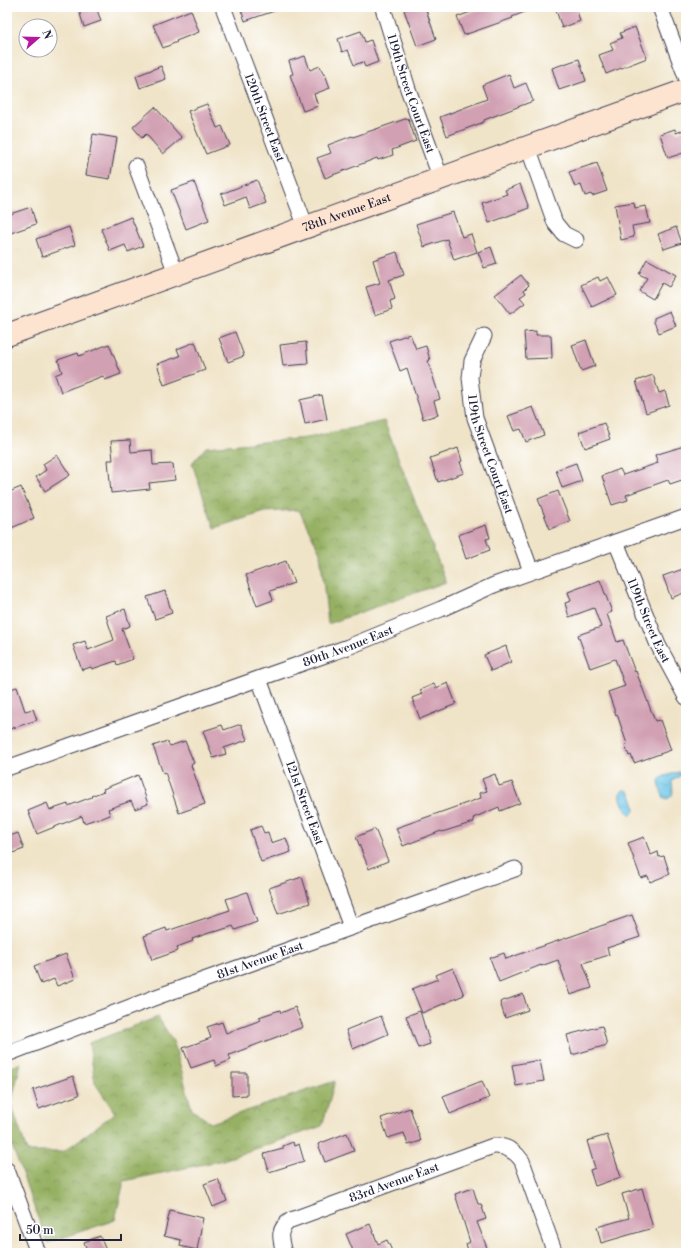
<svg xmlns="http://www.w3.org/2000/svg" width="693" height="1260" font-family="'Libre Bodoni',serif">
  <defs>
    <pattern id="forest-crowns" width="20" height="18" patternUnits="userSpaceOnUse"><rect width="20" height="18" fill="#96b163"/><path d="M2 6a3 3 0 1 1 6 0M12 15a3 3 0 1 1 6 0" fill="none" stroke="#7a9053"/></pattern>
    <pattern id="water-waves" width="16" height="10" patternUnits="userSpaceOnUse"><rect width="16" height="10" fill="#68c5e6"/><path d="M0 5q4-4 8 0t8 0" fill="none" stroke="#5aa9c6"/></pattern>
  </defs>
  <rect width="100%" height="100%" fill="#fff"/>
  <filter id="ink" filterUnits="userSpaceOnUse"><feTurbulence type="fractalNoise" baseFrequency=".025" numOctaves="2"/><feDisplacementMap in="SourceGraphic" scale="8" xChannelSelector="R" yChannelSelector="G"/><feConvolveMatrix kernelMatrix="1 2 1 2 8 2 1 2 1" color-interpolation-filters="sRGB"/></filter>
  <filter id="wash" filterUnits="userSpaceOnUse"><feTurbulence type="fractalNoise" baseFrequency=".012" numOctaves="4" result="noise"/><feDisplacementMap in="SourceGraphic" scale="16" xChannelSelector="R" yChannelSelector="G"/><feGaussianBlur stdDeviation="0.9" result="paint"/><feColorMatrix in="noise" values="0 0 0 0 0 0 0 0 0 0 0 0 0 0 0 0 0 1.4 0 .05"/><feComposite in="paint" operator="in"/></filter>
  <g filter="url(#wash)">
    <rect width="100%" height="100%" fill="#f0e4c8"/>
    <g fill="url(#forest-crowns)" stroke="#5c6a4f">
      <polygon points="384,421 446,582 328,624 320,552 299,510 265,512 214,528 192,463 206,447 307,438"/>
      <polygon points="158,1017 174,1043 192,1110 211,1123 335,1081 322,1126 223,1160 124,1181 115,1220 47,1243 7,1132 7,1069 21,1063 11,1103 27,1152 63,1152 115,1113 95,1083 89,1043"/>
    </g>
    <g fill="url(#water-waves)" stroke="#457490">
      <path d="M678 772H680L681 773 680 776 672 781C672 789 676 795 667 799L664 798 660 789 659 780 662 777Z"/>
      <path d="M623 790H627C632 793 635 805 635 811L631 815C624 810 621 801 620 793Z"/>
    </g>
    <g id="blocks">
      <g fill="#d1a0b2">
        <polygon points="78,7 96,7 101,21 84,27"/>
        <polygon points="240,7 280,7 280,9 245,21"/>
        <polygon points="414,7 425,7 436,39 417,46 404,10"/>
        <polygon points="484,7 535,7 535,8 512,17 513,18 464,35 457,17"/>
        <polygon points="555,7 576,7 580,21 562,28"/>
        <polygon points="191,10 199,32 176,41 177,42 163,48 153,25"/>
        <polygon points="635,27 647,58 606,74 599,55 613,50 610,43 622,38 620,33"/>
        <polygon points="361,31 365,42 371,40 378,62 365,67 363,62 354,65 348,50 342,52 338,39"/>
        <polygon points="305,56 310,70 320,66 324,75 325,74 330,88 314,94 318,106 303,111 290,75 293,74 289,61"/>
        <polygon points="579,59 586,81 559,90 552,68"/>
        <polygon points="161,66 166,79 140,88 136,76"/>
        <polygon points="509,74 514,88 526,83 533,101 484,120 484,122 447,136 440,117 487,99 482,85"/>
        <polygon points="207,104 217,128 222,126 230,145 206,154 188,111"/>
        <polygon points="155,107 182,138 163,154 146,134 142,138 133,127"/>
        <polygon points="408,118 416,141 392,150 393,155 378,160 377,158 325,178 317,158 331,153 328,145 352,136 353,137"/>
        <polygon points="675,129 676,133 686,129 686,152 668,158 660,134"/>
        <polygon points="93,134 117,138 110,179 86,175"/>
        <polygon points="597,163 607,191 592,196 591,194 585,196 581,185 575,187 569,172"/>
        <polygon points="257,180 266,203 250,209 246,197 225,205 221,194"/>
        <polygon points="194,182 209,220 186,229 171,190"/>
        <polygon points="520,184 529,208 489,223 482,203 507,194 505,190"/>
        <polygon points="634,202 635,208 646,206 650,223 632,226 634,237 621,240 615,205"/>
        <polygon points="31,207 36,224 11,233 7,221 7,215"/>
        <polygon points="453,212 462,237 471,234 477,252 454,260 447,239 424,247 416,224"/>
        <polygon points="131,217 143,246 128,252 125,245 110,251 101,229"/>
        <polygon points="69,227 75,245 42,257 36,239"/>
        <polygon points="676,227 682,243 664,249 658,234"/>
        <polygon points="491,247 497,264 484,268 478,252"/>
        <polygon points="397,252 404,275 389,280 395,299 390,301 392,309 375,315 366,287 380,283 373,260"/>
        <polygon points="647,259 676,275 669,287 662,283 653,299 639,291 647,278 639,274"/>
        <polygon points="521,275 529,285 524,290 526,293 520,297 525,303 510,314 495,295"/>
        <polygon points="598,277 600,281 608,277 617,295 592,307 581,285"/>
        <polygon points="670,311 676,326 659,333 654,322 654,318"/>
        <polygon points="536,331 536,335 551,335 552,358 526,359 524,332"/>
        <polygon points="235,332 244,356 228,362 219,338"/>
        <polygon points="410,334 416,349 426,346 430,360 428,361 440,399 434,401 438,415 423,419 407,368 400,371 389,341"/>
        <polygon points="586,340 595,366 581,371 572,345"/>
        <polygon points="195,342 205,370 164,385 157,364 180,356 177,349"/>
        <polygon points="306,342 308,364 283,366 280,345"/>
        <polygon points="109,344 121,374 105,380 103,376 61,392 55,375 62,372 58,360 78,353 79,356"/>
        <polygon points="653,375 659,393 665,391 669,405 646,413 636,381"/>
        <polygon points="322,395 327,419 305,424 300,400"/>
        <polygon points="533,407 544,435 526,442 521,429 514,431 508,416"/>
        <polygon points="604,423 610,439 585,448 579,432"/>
        <polygon points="130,440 131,452 152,450 153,465 173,464 175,480 149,483 150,489 111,493 108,460 113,460 111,441"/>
        <polygon points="684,446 686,453 686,473 683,474 685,479 670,484 668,480 626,495 628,500 612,505 602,476 620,469 623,475 658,463 655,455"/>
        <polygon points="458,448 462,461 460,462 464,473 438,482 430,458"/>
        <polygon points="57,455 70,475 45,491 36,477 46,470 43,464"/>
        <polygon points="576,463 582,481 562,488 556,470"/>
        <polygon points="21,487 34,518 7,530 7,510 11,508 7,497 7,493"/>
        <polygon points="558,491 570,521 550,529 538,499"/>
        <polygon points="486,525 490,538 486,539 490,550 466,559 458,535"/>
        <polygon points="286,561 294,583 270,591 273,600 257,606 246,575"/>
        <polygon points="686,568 686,592 671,598 663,576"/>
        <polygon points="600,580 612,612 607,614 617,642 623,640 635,672 636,671 655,721 660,720 671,750 634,763 631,755 629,756 625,745 627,744 617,714 616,715 608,692 625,686 615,659 590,668 578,635 601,627 594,608 569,617 565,603 571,601 568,592"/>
        <polygon points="165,591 172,613 155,619 147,597"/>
        <polygon points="125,609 130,626 122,629 133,659 117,665 116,661 92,669 91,667 82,670 73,645 85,641 88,650 114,640 106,616"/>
        <polygon points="506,646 511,662 491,671 484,655"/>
        <polygon points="448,683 456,704 420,719 412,698 422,694 420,690 434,684 436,688"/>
        <polygon points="17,687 25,711 33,709 37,720 7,730 7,690"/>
        <polygon points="241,724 247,740 224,748 226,754 213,758 203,731 222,725 224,730"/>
        <polygon points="167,741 170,746 185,741 194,763 191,765 205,804 179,813 165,772 163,773 153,746"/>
        <polygon points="495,774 499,786 512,782 520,803 500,811 499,807 473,818 474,822 442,832 441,831 403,846 396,828 481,798 480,793 487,791 482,779"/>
        <polygon points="138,775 148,804 135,809 131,801 108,809 110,815 100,819 99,818 84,823 82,816 37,834 28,811 47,803 50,810 68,804 68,806 92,797 91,796 104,791 103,789"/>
        <polygon points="261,826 264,833 268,832 271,843 286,838 291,852 261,862 250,830"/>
        <polygon points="375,829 388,861 369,869 356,837"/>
        <polygon points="18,833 24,849 7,855 7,837"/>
        <polygon points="644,837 651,855 658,852 659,857 664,856 670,874 650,882 648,876 641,878 628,843"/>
        <polygon points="302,877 310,903 278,914 269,888"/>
        <polygon points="247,892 257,922 235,930 233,926 215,932 215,931 192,939 193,941 177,947 178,951 152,960 144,936 166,928 167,931 230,910 226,899"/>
        <polygon points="632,915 640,937 607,948 609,955 583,963 592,988 570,995 558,960 541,966 541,965 499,982 490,958 504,953 506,959"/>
        <polygon points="66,954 75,979 57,986 54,979 41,984 34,966"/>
        <polygon points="453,968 464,995 422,1013 412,989 438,979 436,975"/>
        <polygon points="523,994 528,1010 505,1018 500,1002"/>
        <polygon points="295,1007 303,1027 229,1055 231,1060 216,1066 214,1060 191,1068 183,1048 211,1038 207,1027 222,1022 226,1033 261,1020 259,1017 280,1010 281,1013"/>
        <polygon points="420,1011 430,1044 418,1048 406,1016"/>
        <polygon points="381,1016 388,1034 353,1049 346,1030"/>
        <polygon points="602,1026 607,1045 572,1055 567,1035"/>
        <polygon points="540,1060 544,1081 516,1086 512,1065"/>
        <polygon points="232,1073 247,1073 247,1095 232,1096"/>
        <polygon points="73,1076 79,1095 39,1109 33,1090"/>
        <polygon points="482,1081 489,1098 450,1114 443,1096"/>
        <polygon points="410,1108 421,1141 408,1145 404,1133 388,1138 381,1118"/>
        <polygon points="347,1133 354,1151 325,1162 318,1144"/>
        <polygon points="607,1135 621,1177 595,1186 590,1170 595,1168 587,1141"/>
        <polygon points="293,1142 294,1146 299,1144 304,1161 269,1172 264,1154 283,1149 283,1146"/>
        <polygon points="218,1179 227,1201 213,1207 204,1184"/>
        <polygon points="473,1188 478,1204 481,1204 486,1219 477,1222 489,1253 469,1253 466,1244 470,1242 455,1194"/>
        <polygon points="642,1188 653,1228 601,1243 597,1227 629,1218 622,1194"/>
        <polygon points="170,1210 203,1218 197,1250 180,1246 181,1240 164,1236"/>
        <polygon points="370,1224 378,1244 387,1240 393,1253 354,1253 346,1234"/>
        <polygon points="100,1236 107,1253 88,1253 84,1242"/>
      </g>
    </g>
  </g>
  <g filter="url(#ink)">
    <use href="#blocks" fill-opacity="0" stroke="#413f50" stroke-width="1"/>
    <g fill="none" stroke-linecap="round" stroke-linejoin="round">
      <g stroke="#413f50" stroke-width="17">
        <g id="street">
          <path id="s1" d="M223 7 306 227"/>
          <polyline points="660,7 686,77"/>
          <path id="s2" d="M383 8 408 89 441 179"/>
          <polyline points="528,147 555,223 564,234 576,240"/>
          <polyline points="136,166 176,273"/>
          <path id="s3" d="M484 336 472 361 470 378 475 418 531 571"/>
          <path id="s4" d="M616 542 658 645 686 697"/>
          <path id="s5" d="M259 679 351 927"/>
          <path id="s6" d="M7 768 348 647 441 609 494 585 686 517"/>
          <path id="s7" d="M7 1054 159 996 515 869"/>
          <polyline points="7,1170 38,1253"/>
          <path id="s8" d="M284 1253C280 1238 277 1229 291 1220L493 1146C506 1145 515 1151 522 1161L555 1253"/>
        </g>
      </g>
      <g stroke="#413f50" stroke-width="24">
        <g id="secondary">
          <path id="s9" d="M7 335 686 90"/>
        </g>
      </g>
      <use href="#street" stroke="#fff" stroke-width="15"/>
      <use href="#secondary" stroke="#fde4d1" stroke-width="22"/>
    </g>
  </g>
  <g text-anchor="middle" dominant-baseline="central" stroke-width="3" stroke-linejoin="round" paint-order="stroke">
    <g font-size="12" fill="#22223b" stroke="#fff">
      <text stroke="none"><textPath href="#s2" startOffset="90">119th Street Court East</textPath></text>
      <text stroke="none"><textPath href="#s1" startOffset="118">120th Street East</textPath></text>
      <text stroke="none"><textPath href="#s9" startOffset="361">78th Avenue East</textPath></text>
      <text stroke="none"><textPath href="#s3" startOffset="124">119th Street Court East</textPath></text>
      <text stroke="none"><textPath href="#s4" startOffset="85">119th Street East</textPath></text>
      <text stroke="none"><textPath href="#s6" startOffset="362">80th Avenue East</textPath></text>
      <text stroke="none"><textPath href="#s5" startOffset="132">121st Street East</textPath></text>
      <text stroke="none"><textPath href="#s7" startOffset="270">81st Avenue East</textPath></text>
      <text stroke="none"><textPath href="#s8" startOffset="147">83rd Avenue East</textPath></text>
    </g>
  </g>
  <rect width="693" height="1260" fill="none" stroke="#fff" stroke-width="24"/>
  <g transform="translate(38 38) rotate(70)"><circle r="19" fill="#ffffff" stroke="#a7a7b1"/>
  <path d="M0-3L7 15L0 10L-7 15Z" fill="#b5179e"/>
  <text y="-6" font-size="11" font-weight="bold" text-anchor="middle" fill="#22223b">N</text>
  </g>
  <path d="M20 1234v6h101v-6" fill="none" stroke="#22223b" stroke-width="2"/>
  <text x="26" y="1234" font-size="12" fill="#22223b" stroke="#ffffff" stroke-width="3" paint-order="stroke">50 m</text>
</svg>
